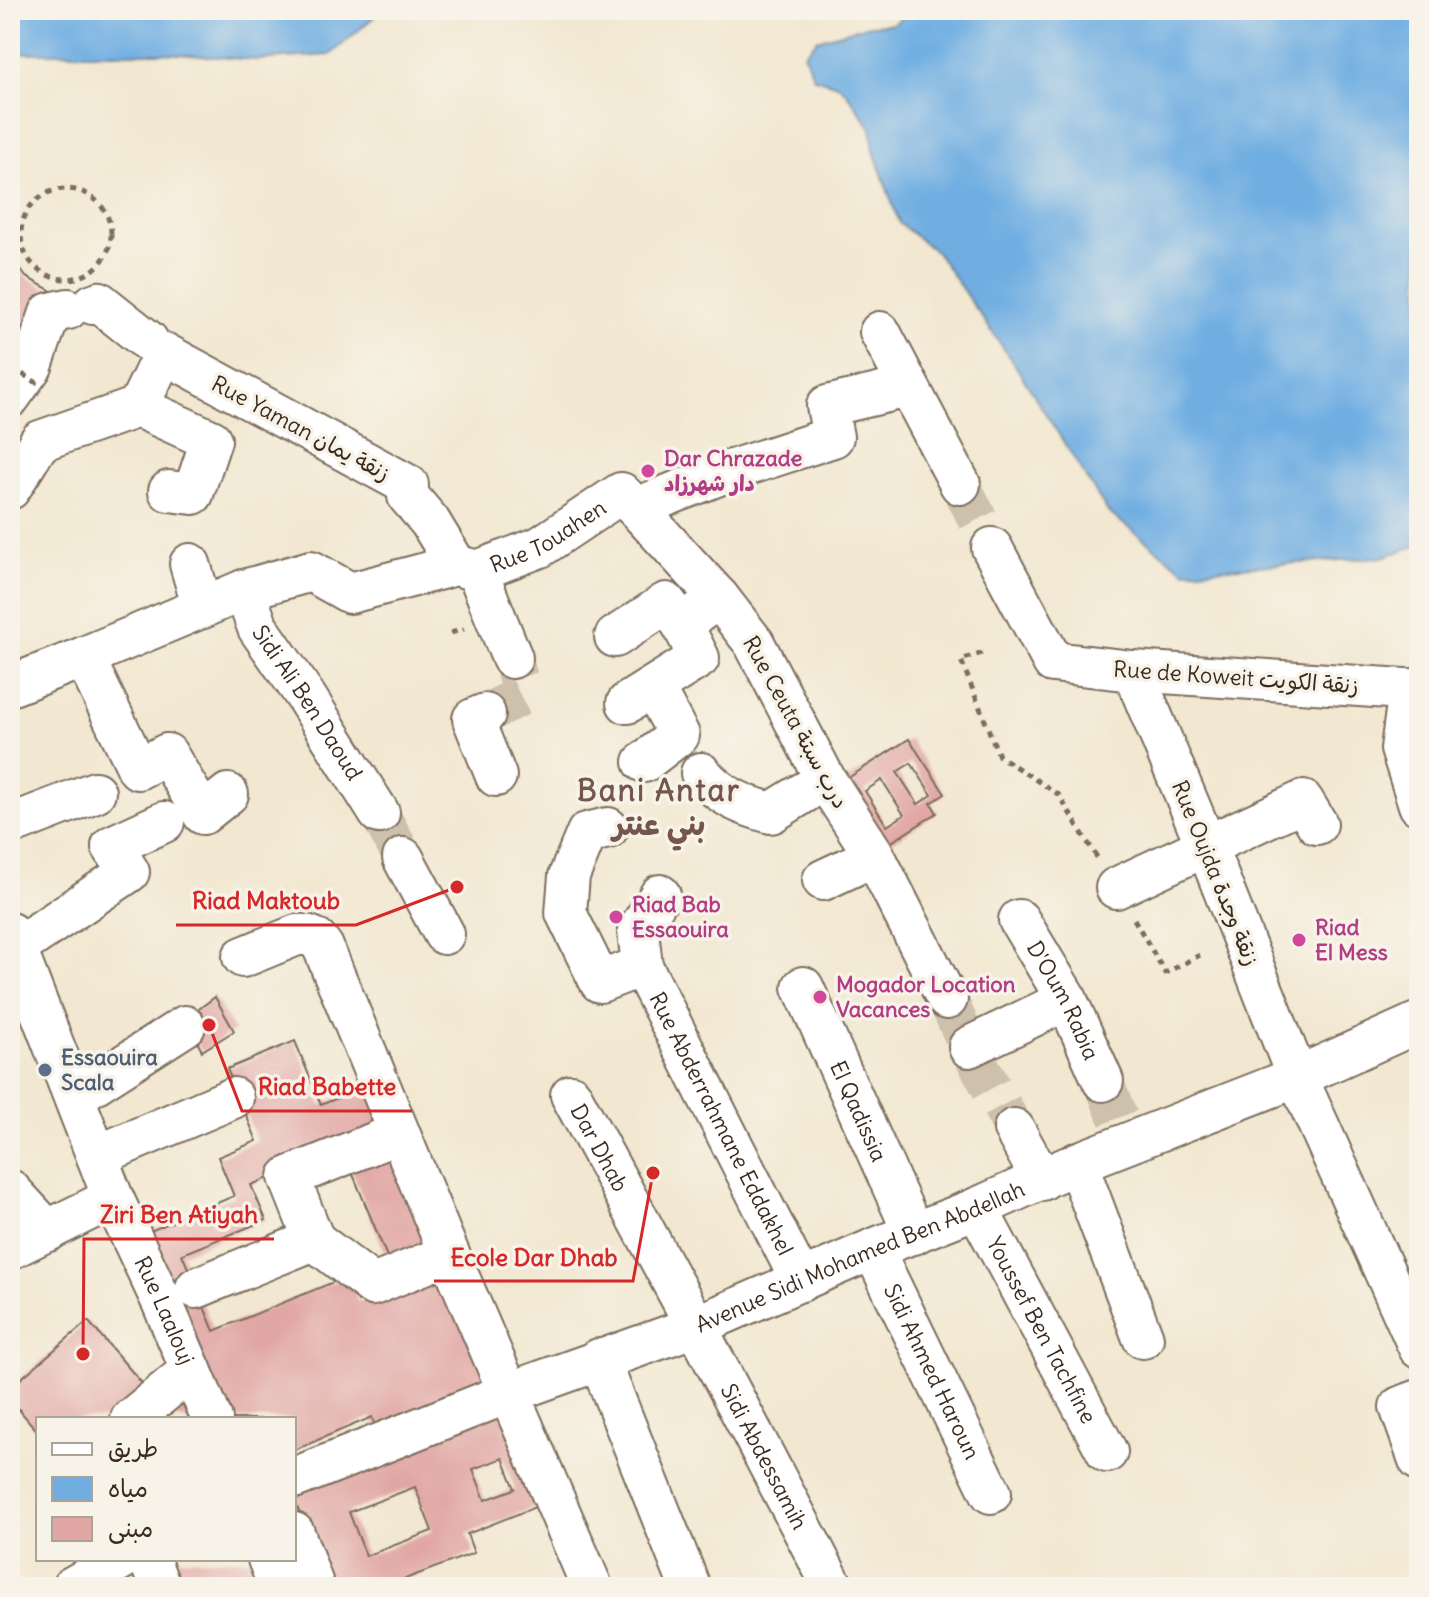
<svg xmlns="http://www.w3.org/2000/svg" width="1429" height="1597" font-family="Delius,'Playpen Sans Arabic',sans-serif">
  <rect width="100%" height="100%" fill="#f7f3e8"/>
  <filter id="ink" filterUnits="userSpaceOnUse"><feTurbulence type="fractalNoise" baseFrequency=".0125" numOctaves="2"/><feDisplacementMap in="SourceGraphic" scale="16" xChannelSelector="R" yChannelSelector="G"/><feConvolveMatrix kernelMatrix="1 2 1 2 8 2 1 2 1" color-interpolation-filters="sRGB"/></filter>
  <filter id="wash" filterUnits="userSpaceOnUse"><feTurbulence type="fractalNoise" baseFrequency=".006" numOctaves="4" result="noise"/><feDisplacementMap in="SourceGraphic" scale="32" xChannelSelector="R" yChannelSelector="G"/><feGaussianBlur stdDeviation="1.8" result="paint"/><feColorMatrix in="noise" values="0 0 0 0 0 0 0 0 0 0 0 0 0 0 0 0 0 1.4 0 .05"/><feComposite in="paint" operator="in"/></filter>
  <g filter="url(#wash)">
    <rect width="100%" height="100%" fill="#f2e7d0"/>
    <g fill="#70aee2" stroke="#566c80" stroke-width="2">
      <polygon points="10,10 382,10 330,55 256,60 164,53 21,53 10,60"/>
      <polygon points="914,10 1419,10 1419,545 1383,557 1185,571 1108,512 1013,362 937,253 899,223 874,151 871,128 846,92 838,85 814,78 804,54 817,40 869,25 892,24"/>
    </g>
    <g id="blocks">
      <g fill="#e1a7a5" fill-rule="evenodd">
        <polygon points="10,255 26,277 50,290 10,345"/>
        <path d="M909 739 945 794 931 803 937 813 876 852 834 787ZM911 763 932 795 918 804 897 772ZM882 780 904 815 887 826 865 791Z"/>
        <polygon points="215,997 234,1031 202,1051 185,1019"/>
        <polygon points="295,1041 321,1105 371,1084 390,1129 251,1185 266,1220 182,1254 214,1331 348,1276 358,1302 446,1266 492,1380 375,1426 372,1417 294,1450 294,1419 228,1419 150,1231 234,1196 218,1157 257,1141 227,1069"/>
        <polygon points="394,1141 439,1250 392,1269 347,1160"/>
        <polygon points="88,1321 147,1389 112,1419 38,1419 38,1432 10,1399 10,1388"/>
        <polygon points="189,1380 205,1419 145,1419"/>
        <path d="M504 1406 543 1504 467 1534 474 1553 384 1587H328L294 1499V1487ZM503 1458 515 1489 485 1500 473 1469ZM415 1487 432 1531 366 1556 349 1512Z"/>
        <polygon points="160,1559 261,1559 272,1587 171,1587"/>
      </g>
    </g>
  </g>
  <g filter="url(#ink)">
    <use href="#blocks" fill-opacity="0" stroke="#7b6c5c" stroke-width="2"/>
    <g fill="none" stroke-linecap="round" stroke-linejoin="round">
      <g stroke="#cdc1ac" stroke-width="40" stroke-dasharray="40 20" stroke-linecap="butt">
        <polyline points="960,484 992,548"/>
        <polyline points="485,714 523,695 512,658"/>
        <polyline points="379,813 403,858"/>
        <polyline points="947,999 969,1047 1014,1129"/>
        <polyline points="1103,1081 1123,1130"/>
      </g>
      <g stroke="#7b6c5c" stroke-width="44">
        <g id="minor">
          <polyline points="93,304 99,302 148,341"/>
          <polyline points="880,332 960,484"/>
          <polyline points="10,397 32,366 50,313 68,309"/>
          <polyline points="138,407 211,440 193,494 169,491"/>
          <polyline points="10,489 40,441 138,407 164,353 408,485 408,496 430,522 456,565"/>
          <polyline points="636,508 719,598 754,643 825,779 873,853 947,999"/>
          <polyline points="992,548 1053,662 1133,671 1419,690"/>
          <polyline points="190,564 203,608"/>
          <polyline points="477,571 512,658"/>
          <path id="s1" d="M244 590 258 628 304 694 379 813"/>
          <polyline points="615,637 666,603 682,624"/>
          <polyline points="84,657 138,769 167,754 203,814 228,794"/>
          <polyline points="1133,671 1206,845 1297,1077 1419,1348"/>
          <path id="s2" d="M10 686 84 657 244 590 311 571 350 593 456 565 477 571 540 547 621 493 636 508 726 472 833 437 827 406 908 387"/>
          <polyline points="1409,689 1401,749 1419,805"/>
          <polyline points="627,703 699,658 682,624 719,598"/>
          <polyline points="485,714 473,719 496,776"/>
          <polyline points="644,762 679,735 653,687"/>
          <path d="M701 773C721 797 742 805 771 813L805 792"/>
          <polyline points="10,825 95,792"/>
          <polyline points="608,828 587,833 569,876 566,913 600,982 642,966"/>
          <polyline points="403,858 444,934"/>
          <polyline points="823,880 853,866"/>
          <polyline points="1116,888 1303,801 1317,824"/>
          <path id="s3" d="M660 895 638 930 642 966 801 1281"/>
          <path id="s4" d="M1019 920 1067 1000 1103 1081"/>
          <path id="s5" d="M10 933 113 1198 162 1302 212 1419"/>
          <polyline points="16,948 129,872 112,846 164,822"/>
          <path d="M243 957 297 935C309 934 316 937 323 947L449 1254 592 1587"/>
          <path id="s6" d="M803 987 914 1234"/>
          <polyline points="969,1047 1067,1000"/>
          <path id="s7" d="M571 1095 696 1326 833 1587"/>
          <polyline points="74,1097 185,1026"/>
          <polyline points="1014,1129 1042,1180"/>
          <polyline points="97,1156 233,1098"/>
          <polyline points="1077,1163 1143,1338"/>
          <polyline points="10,1190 48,1231"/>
          <path id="s8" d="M977 1208 1107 1452"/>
          <polyline points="314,1240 373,1285 449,1254"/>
          <polyline points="10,1249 113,1198"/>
          <path id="s9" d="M873 1249 991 1493"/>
          <polyline points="196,1288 314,1240 289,1177 399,1133"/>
          <polyline points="599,1359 690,1587"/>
          <polyline points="1419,1400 1400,1407 1419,1460"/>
          <polyline points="131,1419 191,1370"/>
          <path id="s10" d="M294 1478 508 1393 696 1326 873 1249 977 1208 1077 1163 1297 1077 1419 1022"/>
          <polyline points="294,1533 314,1587"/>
          <polyline points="149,1559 160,1587"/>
          <polyline points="268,1559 279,1587"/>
          <polyline points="72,1587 122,1559"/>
        </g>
      </g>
      <g stroke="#7b6c5c" stroke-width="5" stroke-dasharray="6 6" stroke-linecap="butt">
        <circle cx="66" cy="234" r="45"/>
        <polyline points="451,633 464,629"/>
        <polyline points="982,653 961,660 999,756 1058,794 1098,859"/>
        <polyline points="1134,919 1165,973 1200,955"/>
      </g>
      <use href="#minor" stroke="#fff" stroke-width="40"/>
      <polyline stroke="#7b6c5c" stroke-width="5" stroke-dasharray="6 6" stroke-linecap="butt" points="12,368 39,384"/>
    </g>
  </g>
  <g fill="#d1479c" stroke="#f7f3e8" stroke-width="3">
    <circle cx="648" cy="471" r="8"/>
    <circle cx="616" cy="917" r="8"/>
    <circle cx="1299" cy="940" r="8"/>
    <circle cx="820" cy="997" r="8"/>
  </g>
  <circle fill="#5c6f8a" stroke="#f7f3e8" stroke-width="3" cx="45" cy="1070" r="8"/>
  <g text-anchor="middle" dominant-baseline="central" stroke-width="7" stroke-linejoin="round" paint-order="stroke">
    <g font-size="22" fill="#3b2a1e" stroke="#f7f3e8">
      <text transform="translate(301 428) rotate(28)">Rue Yaman زنقة يمان</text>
      <text stroke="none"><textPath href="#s2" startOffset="578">Rue Touahen</textPath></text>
      <text transform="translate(1236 677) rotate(4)">Rue de Koweit زنقة الكويت</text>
      <text stroke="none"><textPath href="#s1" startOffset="130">Sidi Ali Ben Daoud</textPath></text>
      <text transform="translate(796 722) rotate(61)">Rue Ceuta درب سبتة</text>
      <text transform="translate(1216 873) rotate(68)">Rue Oujda زنقة وجدة</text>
      <text stroke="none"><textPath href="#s4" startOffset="92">D'Oum Rabia</textPath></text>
      <text stroke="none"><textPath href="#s6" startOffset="136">El Qadissia</textPath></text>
      <text stroke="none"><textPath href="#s3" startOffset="254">Rue Abderrahmane Eddakhel</textPath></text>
      <text stroke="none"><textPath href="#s7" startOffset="60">Dar Dhab</textPath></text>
      <text stroke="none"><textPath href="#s10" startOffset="608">Avenue Sidi Mohamed Ben Abdellah</textPath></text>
      <text stroke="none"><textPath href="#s5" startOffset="408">Rue Laalouj</textPath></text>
      <text stroke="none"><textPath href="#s8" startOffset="138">Youssef Ben Tachfine</textPath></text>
      <text stroke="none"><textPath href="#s9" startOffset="136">Sidi Ahmed Haroun</textPath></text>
      <text stroke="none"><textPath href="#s7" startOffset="410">Sidi Abdessamih</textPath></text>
    </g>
    <g font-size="22" font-weight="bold" fill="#b23c85" stroke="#f7f3e8" text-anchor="start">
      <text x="664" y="458">Dar Chrazade<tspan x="664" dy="25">دار شهرزاد</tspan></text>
      <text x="632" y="904">Riad Bab<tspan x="632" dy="25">Essaouira</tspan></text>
      <text x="1315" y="927">Riad<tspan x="1315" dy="25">El Mess</tspan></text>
      <text x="836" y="984">Mogador Location<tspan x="836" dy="25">Vacances</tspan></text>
    </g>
    <g font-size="22" font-weight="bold" fill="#4e5e75" stroke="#f7f3e8" text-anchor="start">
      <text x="61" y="1057">Essaouira<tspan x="61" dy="25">Scala</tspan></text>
    </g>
    <g font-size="30" font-weight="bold" letter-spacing="2" fill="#75564d" stroke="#f7f3e8">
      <text x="659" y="790">Bani Antar<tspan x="659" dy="34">بني عنتر</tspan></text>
    </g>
  </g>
  <path fill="none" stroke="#d62828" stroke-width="3" d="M457 887L356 925H176M209 1025L242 1111H412M83 1354L84 1239H274M653 1173L633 1281H434"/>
  <g fill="#d62828" stroke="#f7f3e8" stroke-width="3">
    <circle cx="457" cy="887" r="8"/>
    <circle cx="209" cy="1025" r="8"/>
    <circle cx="83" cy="1354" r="8"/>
    <circle cx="653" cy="1173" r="8"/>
  </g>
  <g font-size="24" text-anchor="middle" font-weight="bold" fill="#d62828" stroke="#f7f3e8" stroke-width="7" stroke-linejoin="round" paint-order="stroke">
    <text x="266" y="909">Riad Maktoub</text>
    <text x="327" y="1095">Riad Babette</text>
    <text x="179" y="1223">Ziri Ben Atiyah</text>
    <text x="534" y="1266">Ecole Dar Dhab</text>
  </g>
  <rect width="1429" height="1597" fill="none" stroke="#f7f3e8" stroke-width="40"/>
  <rect x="36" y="1417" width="260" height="144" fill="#f7f3e8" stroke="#aca397" stroke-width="2"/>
  <rect x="52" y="1443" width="40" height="12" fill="#ffffff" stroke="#aca397" stroke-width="2"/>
  <text x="108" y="1457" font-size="24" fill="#3b2a1e">طريق</text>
  <rect x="52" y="1477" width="40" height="24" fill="#70aee2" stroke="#aca397" stroke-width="2"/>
  <text x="108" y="1497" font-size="24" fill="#3b2a1e">مياه</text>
  <rect x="52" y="1517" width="40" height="24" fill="#e1a7a5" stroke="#aca397" stroke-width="2"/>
  <text x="108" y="1537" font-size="24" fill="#3b2a1e">مبنى</text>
</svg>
